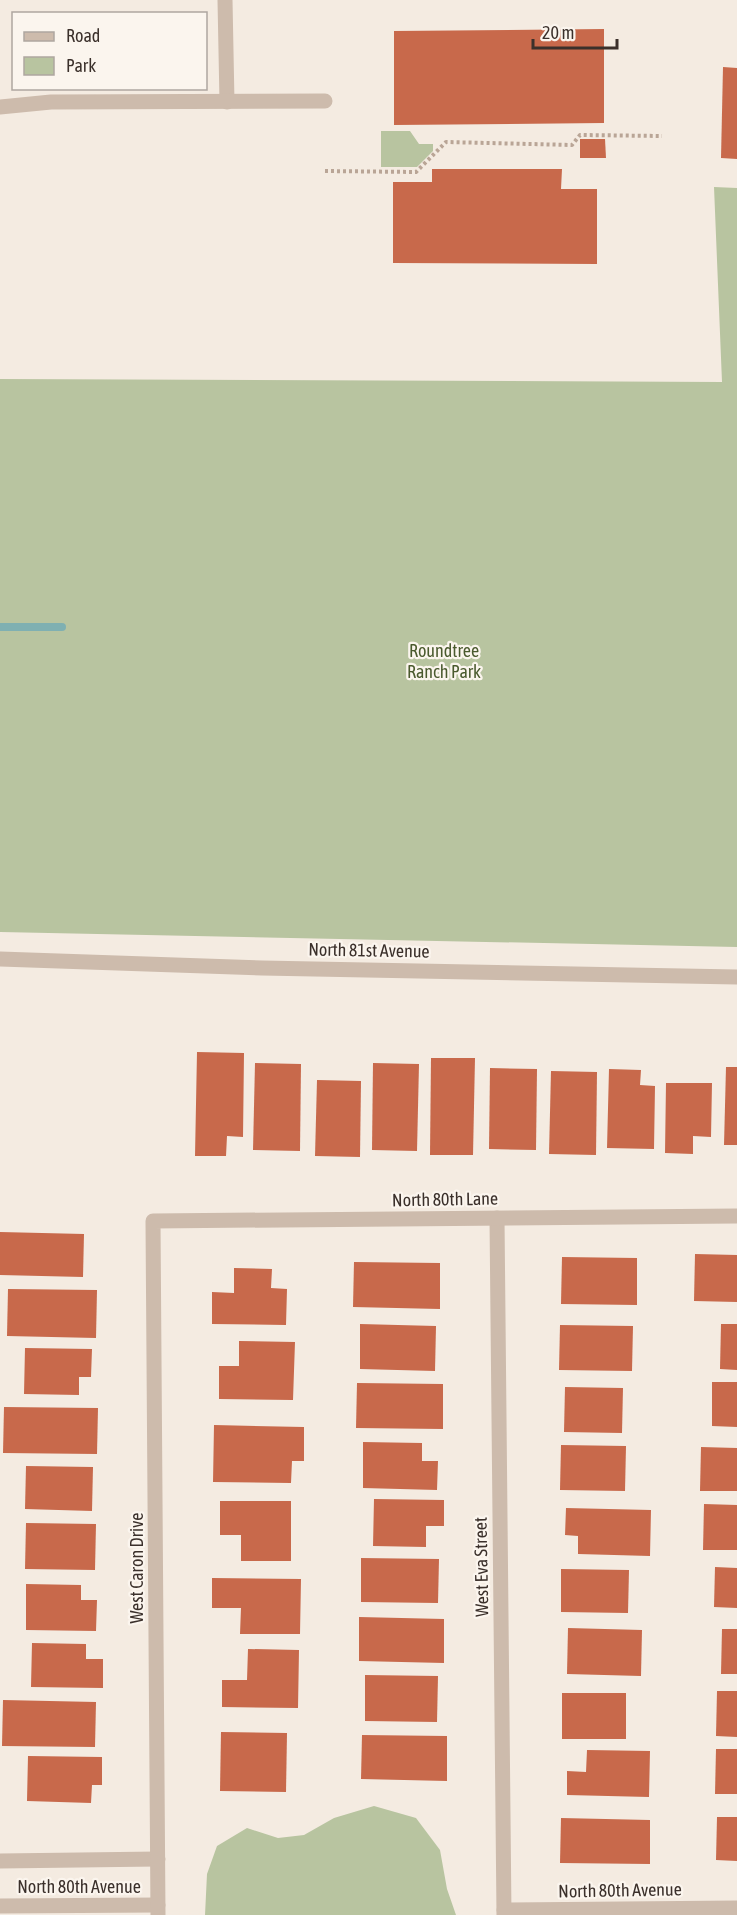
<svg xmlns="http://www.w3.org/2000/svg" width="737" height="1915" font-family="'Asap Condensed',sans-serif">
  <rect width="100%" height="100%" fill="#f4ebe1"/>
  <g fill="#b8c4a0">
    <polygon points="381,131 410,131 419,144 433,144 433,151 417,167 381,167"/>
    <polygon points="714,187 737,188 737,947 0,932 0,379 722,382"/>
    <polygon points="374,1806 416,1818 440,1850 447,1889 456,1915 205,1915 207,1874 217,1846 247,1828 278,1838 304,1835 334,1818"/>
  </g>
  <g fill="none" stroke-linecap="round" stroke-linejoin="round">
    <polyline stroke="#7fb0b2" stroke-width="8" points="0,627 62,627"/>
  </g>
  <g fill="#c8694b">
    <polygon points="604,29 604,123 394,125 394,31"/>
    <polygon points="723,67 737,68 737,159 721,158"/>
    <polygon points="580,139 605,139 606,158 580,158"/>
    <polygon points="432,169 562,169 561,189 597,189 597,264 393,263 393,182 432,182"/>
    <polygon points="197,1052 244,1053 243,1137 227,1136 226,1156 195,1156"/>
    <polygon points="431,1058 475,1058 473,1155 430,1155"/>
    <polygon points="255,1063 301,1064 300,1151 253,1150"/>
    <polygon points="373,1063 419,1064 417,1151 372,1150"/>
    <polygon points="726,1067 737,1067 737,1145 724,1145"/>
    <polygon points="490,1068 537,1069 536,1150 489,1149"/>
    <polygon points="609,1069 641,1070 640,1085 655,1086 654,1149 607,1148"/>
    <polygon points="551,1071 597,1072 596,1155 549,1154"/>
    <polygon points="317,1080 361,1081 360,1157 315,1156"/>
    <polygon points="666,1083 712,1083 711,1137 693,1136 693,1154 665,1153"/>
    <polygon points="0,1232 84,1234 83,1277 0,1275"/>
    <polygon points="695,1254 737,1255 737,1302 694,1301"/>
    <polygon points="562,1257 637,1258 637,1305 561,1304"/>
    <polygon points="354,1262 440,1263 440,1309 353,1307"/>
    <polygon points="234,1268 272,1269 271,1288 287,1289 286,1325 212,1324 212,1292 234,1293"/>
    <polygon points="8,1289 97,1290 96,1338 7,1336"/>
    <polygon points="360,1324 436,1326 435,1371 360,1369"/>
    <polygon points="721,1324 737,1324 737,1370 720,1369"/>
    <polygon points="560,1325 633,1326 632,1371 559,1370"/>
    <polygon points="239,1341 295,1342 293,1400 219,1399 219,1366 239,1366"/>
    <polygon points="25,1348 92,1349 91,1377 79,1377 79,1395 24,1394"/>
    <polygon points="712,1382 737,1382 737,1427 712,1426"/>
    <polygon points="357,1383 443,1384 443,1429 356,1428"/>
    <polygon points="565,1387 623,1388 622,1433 564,1432"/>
    <polygon points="4,1407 98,1408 97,1454 3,1453"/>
    <polygon points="214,1425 304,1427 304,1461 292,1461 291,1483 213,1482"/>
    <polygon points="363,1442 422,1443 422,1461 438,1461 437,1490 363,1488"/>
    <polygon points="561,1445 626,1446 625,1491 560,1490"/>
    <polygon points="701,1447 737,1448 737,1491 700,1491"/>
    <polygon points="26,1466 93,1467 92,1511 25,1509"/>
    <polygon points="374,1499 444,1500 444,1526 426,1526 426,1547 373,1546"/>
    <polygon points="220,1501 291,1501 291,1561 241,1561 241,1535 220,1535"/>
    <polygon points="704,1504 737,1505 737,1550 703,1550"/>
    <polygon points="566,1508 651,1510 650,1556 578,1554 578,1536 565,1535"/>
    <polygon points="26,1523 96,1524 95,1570 25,1569"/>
    <polygon points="361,1558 439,1559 438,1603 361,1602"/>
    <polygon points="715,1567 737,1568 737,1608 714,1607"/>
    <polygon points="561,1569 629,1570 628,1613 561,1612"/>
    <polygon points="212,1578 301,1579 300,1634 240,1634 241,1608 212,1608"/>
    <polygon points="26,1584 81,1585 81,1600 97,1600 96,1631 26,1630"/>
    <polygon points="359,1617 444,1619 444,1663 359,1661"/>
    <polygon points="568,1628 642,1630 641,1676 567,1674"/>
    <polygon points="722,1629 737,1629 737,1674 721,1674"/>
    <polygon points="32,1643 86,1644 86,1659 103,1659 103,1688 31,1687"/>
    <polygon points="248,1649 299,1650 298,1708 222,1707 222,1680 247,1680"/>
    <polygon points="365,1675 438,1676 437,1722 365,1721"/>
    <polygon points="717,1691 737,1691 737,1737 716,1736"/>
    <rect x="562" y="1693" width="64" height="46"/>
    <polygon points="3,1700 96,1702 95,1747 2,1746"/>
    <polygon points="221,1732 287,1733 286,1792 220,1791"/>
    <polygon points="362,1735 447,1736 447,1781 361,1779"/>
    <polygon points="716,1749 737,1749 737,1794 715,1794"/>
    <polygon points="587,1750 650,1751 649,1797 567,1795 567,1771 586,1772"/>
    <polygon points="28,1756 102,1757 102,1785 92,1785 91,1803 27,1801"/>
    <polygon points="717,1817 737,1817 737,1861 716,1860"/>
    <polygon points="561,1818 650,1820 650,1864 560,1863"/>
  </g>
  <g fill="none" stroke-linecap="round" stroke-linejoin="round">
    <polyline stroke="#b9a596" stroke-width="4" stroke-dasharray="3 3" stroke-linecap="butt" points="325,171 416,172 446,142 572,145 580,135 662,136"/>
    <g stroke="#cdbbac" stroke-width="15">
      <polyline points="225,0 227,102"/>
      <polyline points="0,107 51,102 325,101"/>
      <polyline points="0,959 262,968 737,977"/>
      <polyline points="497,1218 504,1915"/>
      <polyline points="0,1861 158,1859"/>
      <polyline points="0,1906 158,1905"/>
      <polyline points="504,1910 737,1908"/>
      <polyline points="158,1915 153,1221 737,1216"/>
    </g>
  </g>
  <g text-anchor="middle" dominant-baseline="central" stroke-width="4.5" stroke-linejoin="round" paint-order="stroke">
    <g font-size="18" fill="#4a5a2e" stroke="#fbf5ee">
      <text x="444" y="650">Roundtree<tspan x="444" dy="21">Ranch Park</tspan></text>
    </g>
    <g font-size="18" fill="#3b302b" stroke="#fbf5ee">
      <text transform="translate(369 950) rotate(1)">North 81st Avenue</text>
      <text transform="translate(445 1199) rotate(-1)">North 80th Lane</text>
      <text transform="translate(481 1567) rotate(-91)">West Eva Street</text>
      <text transform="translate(136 1568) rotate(-90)">West Caron Drive</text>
      <text x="79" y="1886">North 80th Avenue</text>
      <text transform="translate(620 1890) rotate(-1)">North 80th Avenue</text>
    </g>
  </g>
  <rect x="12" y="12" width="195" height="78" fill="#fbf5ee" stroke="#aea6a0" stroke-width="1.5"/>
  <rect x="24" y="32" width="30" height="9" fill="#cdbbac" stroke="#aea6a0" stroke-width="1.5"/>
  <text x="66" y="42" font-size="18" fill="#3b302b">Road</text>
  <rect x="24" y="57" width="30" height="18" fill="#b8c4a0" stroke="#aea6a0" stroke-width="1.5"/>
  <text x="66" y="72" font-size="18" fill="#3b302b">Park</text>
  <path d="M533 39v9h84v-9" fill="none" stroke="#3b302b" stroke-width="3"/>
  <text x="542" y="39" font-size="18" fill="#3b302b" stroke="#fbf5ee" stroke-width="4.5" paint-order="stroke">20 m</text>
</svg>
